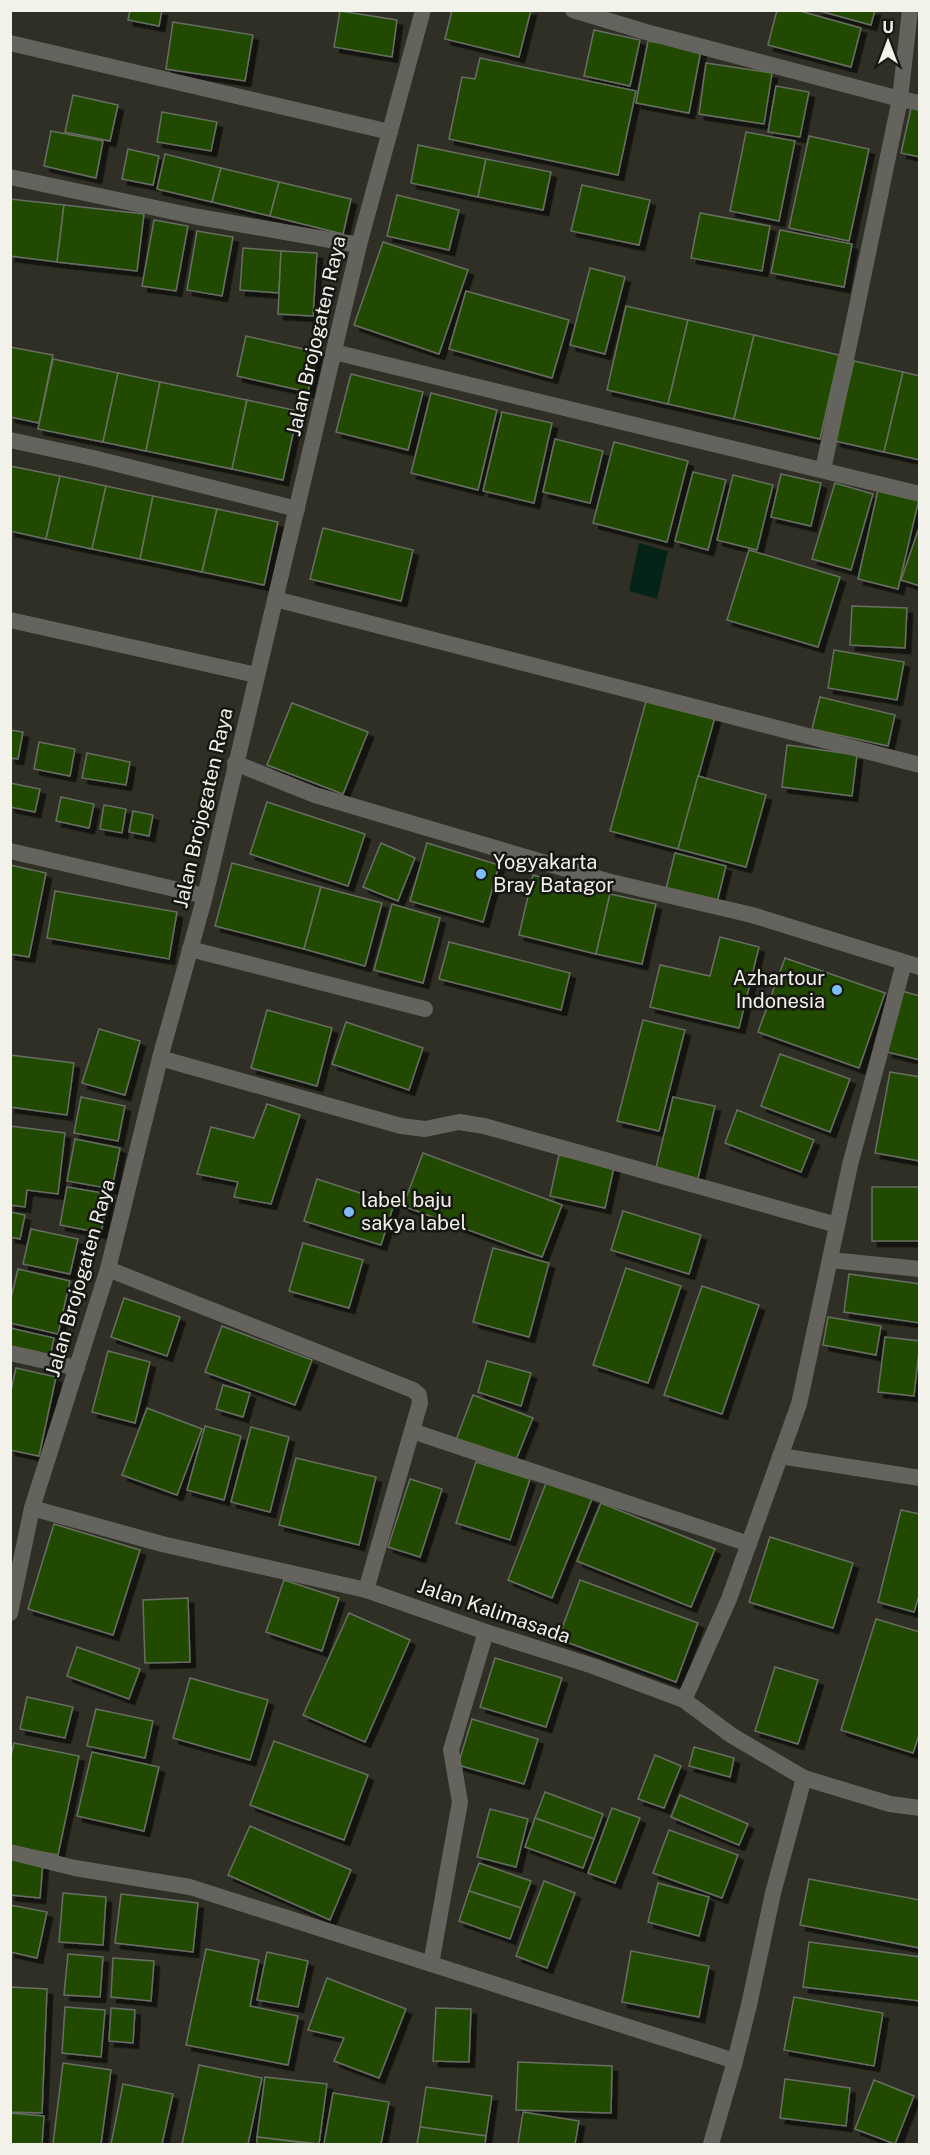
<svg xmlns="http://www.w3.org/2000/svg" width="930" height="2155" font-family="'Public Sans',sans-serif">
  <defs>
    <filter id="shadow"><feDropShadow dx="5.5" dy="5.5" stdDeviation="0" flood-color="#0009"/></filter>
  </defs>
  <rect width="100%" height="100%" fill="#2f2f25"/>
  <polygon fill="#052317" points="639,543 668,551 657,599 629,591"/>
  <g fill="#224a01" stroke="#676e63" stroke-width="1.5" filter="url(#shadow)">
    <polygon points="130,10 162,10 159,26 128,20"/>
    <polygon points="452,10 531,10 519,57 445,39"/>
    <polygon points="777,10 796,10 861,28 851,67 768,45"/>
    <polygon points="816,10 875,10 871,25"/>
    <polygon points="340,11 397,20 392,57 334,47"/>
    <polygon points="173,22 253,35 245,81 166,69"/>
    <polygon points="594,30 640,40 630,86 584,76"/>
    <polygon points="648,41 701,50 689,113 636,103"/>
    <polygon points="480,58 636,91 618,175 449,139 462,77 475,79"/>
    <polygon points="706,63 772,73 764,124 699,114"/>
    <polygon points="776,86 809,92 800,137 768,132"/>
    <polygon points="73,95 118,105 110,141 65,132"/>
    <polygon points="912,104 920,106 920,157 901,153"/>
    <polygon points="162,112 217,122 211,151 157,142"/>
    <polygon points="51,131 103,141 96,178 44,166"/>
    <polygon points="746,132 795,141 779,221 730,211"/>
    <polygon points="809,136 869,149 849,241 789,228"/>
    <polygon points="418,145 486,159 478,197 411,183"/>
    <polygon points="128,149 159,156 153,185 122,179"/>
    <polygon points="165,154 221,168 212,202 157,189"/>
    <polygon points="486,159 551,172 543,210 478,197"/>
    <polygon points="221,168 279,182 270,216 212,202"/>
    <polygon points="279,182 351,199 343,234 270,216"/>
    <polygon points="582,185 650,200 639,245 571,231"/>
    <polygon points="397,195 459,210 449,250 387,236"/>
    <polygon points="10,199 64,205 57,262 10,256"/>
    <polygon points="64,205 144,214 137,271 57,262"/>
    <polygon points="700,213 770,226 762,271 691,258"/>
    <polygon points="154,220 188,226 176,291 142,286"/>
    <polygon points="780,230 852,244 844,287 771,273"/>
    <polygon points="197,231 233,237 222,296 187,290"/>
    <polygon points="383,242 468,270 439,354 354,325"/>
    <polygon points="243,248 281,251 279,293 240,290"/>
    <polygon points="281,251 317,253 313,316 278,314"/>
    <polygon points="590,268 625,277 605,354 570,345"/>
    <polygon points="466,291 569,320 552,378 449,349"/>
    <polygon points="626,306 688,320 668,404 607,390"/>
    <polygon points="688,320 754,335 734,419 668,404"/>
    <polygon points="754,335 839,355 820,439 734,419"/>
    <polygon points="246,336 317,352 308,392 237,376"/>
    <polygon points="10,347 53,355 39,423 10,417"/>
    <polygon points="53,359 118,373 103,442 38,429"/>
    <polygon points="854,361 903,372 884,452 835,441"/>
    <polygon points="903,372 920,376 920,460 884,452"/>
    <polygon points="118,373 160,382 146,451 103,442"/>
    <polygon points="351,374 423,392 408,450 336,432"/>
    <polygon points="160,382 247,400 232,469 146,451"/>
    <polygon points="431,393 497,410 478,490 411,473"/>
    <polygon points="247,400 298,411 283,480 232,469"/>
    <polygon points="502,412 552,423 534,503 483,491"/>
    <polygon points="555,439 603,451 590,503 543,492"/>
    <polygon points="614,442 688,461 667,542 593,523"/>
    <polygon points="10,466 60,476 46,539 10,531"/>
    <polygon points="693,472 726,480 708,550 675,541"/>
    <polygon points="781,474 821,483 811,526 771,517"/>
    <polygon points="733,475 773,485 757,550 717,540"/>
    <polygon points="60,476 106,486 92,549 46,539"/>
    <polygon points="835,483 873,494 851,570 812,559"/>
    <polygon points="106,486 153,496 140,559 92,549"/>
    <polygon points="878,490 919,499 898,589 858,579"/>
    <polygon points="153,496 217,509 202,572 140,559"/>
    <polygon points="217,509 278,522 264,585 202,572"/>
    <polygon points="920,525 920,586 901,580"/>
    <polygon points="323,528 413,550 401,601 310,579"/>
    <polygon points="749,550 840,577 818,647 727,620"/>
    <polygon points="852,606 907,608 905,648 850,645"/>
    <polygon points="834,650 904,662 897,700 828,688"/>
    <polygon points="820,697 895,715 888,746 812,729"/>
    <polygon points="647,698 715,717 678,849 610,831"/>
    <polygon points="292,703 368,732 343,794 267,765"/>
    <polygon points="10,730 23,732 18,759 10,758"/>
    <polygon points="39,742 75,749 70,776 34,769"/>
    <polygon points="787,745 857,755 852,796 782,787"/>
    <polygon points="87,753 130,762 126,785 82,778"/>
    <polygon points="698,776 766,795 746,867 678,849"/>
    <polygon points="10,783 40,789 35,812 10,807"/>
    <polygon points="61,797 94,804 89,828 56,821"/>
    <polygon points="267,802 365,834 348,886 250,854"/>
    <polygon points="104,805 126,809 122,833 100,829"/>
    <polygon points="133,811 153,815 149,836 129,832"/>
    <polygon points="381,843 415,858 398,901 363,887"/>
    <polygon points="427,843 499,865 483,922 410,901"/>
    <polygon points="675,853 726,866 717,902 666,889"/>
    <polygon points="232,863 321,887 304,949 215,926"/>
    <polygon points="10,865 46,873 29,957 10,954"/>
    <polygon points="533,875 610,894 596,954 519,935"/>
    <polygon points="321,887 382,903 365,966 304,949"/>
    <polygon points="55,891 177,912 169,959 47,938"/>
    <polygon points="610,894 656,904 642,964 596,954"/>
    <polygon points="392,904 440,918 423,983 374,970"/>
    <polygon points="720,937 759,947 739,1028 650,1007 660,965 710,976"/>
    <polygon points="449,942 570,973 561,1010 439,979"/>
    <polygon points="785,958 885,993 859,1068 758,1032"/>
    <polygon points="902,991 920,996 920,1060 887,1052"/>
    <polygon points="267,1010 332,1028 317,1086 251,1068"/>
    <polygon points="643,1020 685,1030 659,1131 617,1121"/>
    <polygon points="346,1022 423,1048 409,1090 332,1064"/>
    <polygon points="99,1029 140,1041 125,1095 82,1083"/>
    <polygon points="780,1054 850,1079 830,1132 761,1106"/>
    <polygon points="10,1055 74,1063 67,1115 10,1107"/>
    <polygon points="890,1072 920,1077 920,1161 875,1153"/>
    <polygon points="81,1097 125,1106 118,1141 74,1133"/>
    <polygon points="673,1097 715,1106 697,1182 655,1172"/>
    <polygon points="267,1104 300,1115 271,1204 234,1197 238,1182 197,1174 211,1127 254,1138"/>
    <polygon points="737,1110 814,1140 801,1172 725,1143"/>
    <polygon points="10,1126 65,1133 58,1194 27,1190 25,1207 10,1205"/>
    <polygon points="75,1139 120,1148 112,1189 67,1181"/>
    <polygon points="423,1153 562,1205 542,1257 403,1206"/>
    <polygon points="559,1155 614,1167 605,1208 550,1196"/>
    <polygon points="317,1179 394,1204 381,1245 304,1221"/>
    <polygon points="67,1187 109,1194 101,1233 60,1225"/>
    <rect x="872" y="1187" width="48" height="54"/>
    <polygon points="623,1211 701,1235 689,1274 611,1250"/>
    <polygon points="10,1212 25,1215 20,1239 10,1237"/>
    <polygon points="31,1229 78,1239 70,1274 23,1264"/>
    <polygon points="303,1243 363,1260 349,1308 289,1291"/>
    <polygon points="493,1248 549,1263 529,1337 473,1322"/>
    <polygon points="626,1268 681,1286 648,1383 593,1365"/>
    <polygon points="18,1269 70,1281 58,1334 10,1323 10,1302"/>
    <polygon points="849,1274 920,1284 920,1323 844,1312"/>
    <polygon points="702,1286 759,1305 722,1414 664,1395"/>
    <polygon points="124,1298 180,1317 167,1356 111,1337"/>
    <polygon points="828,1317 881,1326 876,1355 823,1345"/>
    <polygon points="222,1326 312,1360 295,1405 205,1372"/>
    <polygon points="10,1328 54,1338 50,1357 10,1349"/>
    <polygon points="885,1337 920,1341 914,1396 878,1392"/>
    <polygon points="108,1351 150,1362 135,1423 92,1412"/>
    <polygon points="487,1361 531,1373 521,1406 478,1392"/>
    <polygon points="16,1368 56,1377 39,1456 10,1450 10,1395"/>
    <polygon points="223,1385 250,1393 243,1417 216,1409"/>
    <polygon points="473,1395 533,1418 515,1462 456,1440"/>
    <polygon points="147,1408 202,1429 177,1495 122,1475"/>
    <polygon points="205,1426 241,1436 224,1500 187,1490"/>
    <polygon points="251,1427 289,1437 270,1512 231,1502"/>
    <polygon points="296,1458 376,1477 359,1545 279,1525"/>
    <polygon points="476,1462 530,1479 510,1540 456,1523"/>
    <polygon points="410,1479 442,1489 420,1557 388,1547"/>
    <polygon points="547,1481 592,1499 552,1598 508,1580"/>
    <polygon points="601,1503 715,1549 691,1607 577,1561"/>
    <polygon points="901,1510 920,1514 920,1592 914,1612 878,1602"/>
    <polygon points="54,1524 140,1550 113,1635 28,1609"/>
    <polygon points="770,1537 853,1563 833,1628 749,1602"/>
    <polygon points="284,1580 339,1598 322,1651 266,1632"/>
    <polygon points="580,1580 698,1623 676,1682 558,1639"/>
    <polygon points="188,1598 190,1662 145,1663 143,1600"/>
    <polygon points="349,1613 410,1640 365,1742 303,1715"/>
    <polygon points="876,1619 920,1632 920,1732 913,1753 841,1730"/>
    <polygon points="77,1647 140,1669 129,1699 67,1676"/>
    <polygon points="495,1658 562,1678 546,1727 480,1707"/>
    <polygon points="775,1667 818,1680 798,1744 755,1731"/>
    <polygon points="190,1678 268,1700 250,1760 173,1738"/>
    <polygon points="27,1697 73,1707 65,1738 20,1729"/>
    <polygon points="96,1709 153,1721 145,1758 87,1746"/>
    <polygon points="472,1719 538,1739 524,1784 458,1765"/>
    <polygon points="274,1741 368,1775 344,1840 250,1805"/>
    <polygon points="14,1743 79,1756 58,1855 10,1846 10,1760"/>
    <polygon points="694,1747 734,1758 730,1777 689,1766"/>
    <polygon points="92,1752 159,1767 144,1831 77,1816"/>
    <polygon points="655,1755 681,1766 664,1808 638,1799"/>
    <polygon points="545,1792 603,1814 594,1839 535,1818"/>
    <polygon points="680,1795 748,1824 739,1845 671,1817"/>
    <polygon points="612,1808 640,1818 615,1883 588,1873"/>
    <polygon points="490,1809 528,1819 516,1867 477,1857"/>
    <polygon points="535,1818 594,1839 583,1868 525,1847"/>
    <polygon points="250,1826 351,1870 330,1920 228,1875"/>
    <polygon points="669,1830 738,1855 722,1898 653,1873"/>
    <polygon points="10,1859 43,1862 40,1898 10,1895"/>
    <polygon points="479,1863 531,1881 521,1908 469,1891"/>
    <polygon points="809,1879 920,1900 920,1948 800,1925"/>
    <polygon points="544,1881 575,1893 547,1968 516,1956"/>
    <polygon points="658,1883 709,1897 699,1936 648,1922"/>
    <polygon points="469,1891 521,1908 510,1939 459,1921"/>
    <polygon points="63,1893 106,1897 103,1945 59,1942"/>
    <polygon points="121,1894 198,1903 193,1952 115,1943"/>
    <polygon points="10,1905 47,1912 37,1958 10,1952"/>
    <polygon points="809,1942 920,1957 920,2001 803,1987"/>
    <polygon points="206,1949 259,1960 250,2006 298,2016 288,2065 186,2045"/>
    <polygon points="631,1951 709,1966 699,2017 622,2002"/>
    <polygon points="267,1952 308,1961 298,2007 257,2000"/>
    <polygon points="68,1954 103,1957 100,1997 64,1995"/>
    <polygon points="113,1958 154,1961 151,2001 111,1997"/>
    <polygon points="327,1978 406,2009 379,2078 334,2061 344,2038 308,2030"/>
    <polygon points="10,1987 47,1989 42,2113 10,2112"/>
    <polygon points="794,1997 883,2013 874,2066 784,2050"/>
    <polygon points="65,2007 105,2010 101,2057 62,2053"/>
    <polygon points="111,2008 135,2010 133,2043 109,2041"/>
    <polygon points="436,2008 471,2009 469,2062 433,2061"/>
    <polygon points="518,2062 612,2066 611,2113 516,2110"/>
    <polygon points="63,2063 111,2070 101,2144 53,2144"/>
    <polygon points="199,2065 262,2078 248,2144 182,2144"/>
    <polygon points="265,2077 327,2084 319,2144 257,2137"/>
    <polygon points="785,2079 850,2088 846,2126 780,2118"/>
    <polygon points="874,2080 914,2096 895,2144 855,2129"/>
    <polygon points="123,2084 173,2094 162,2144 111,2144"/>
    <polygon points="426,2087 492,2096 486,2136 420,2127"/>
    <polygon points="333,2093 389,2102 381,2144 324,2144"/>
    <polygon points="523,2112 579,2121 575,2144 518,2144"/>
    <polygon points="10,2113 44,2116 42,2144 10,2144"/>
    <polygon points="420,2127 486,2136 485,2144 417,2144"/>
    <polygon points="257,2137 313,2144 257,2144"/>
  </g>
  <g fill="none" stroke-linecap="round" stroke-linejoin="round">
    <polyline stroke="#65635e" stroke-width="16" points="10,43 390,132"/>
    <g stroke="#65635e" stroke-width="16">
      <polyline points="573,10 646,32 900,99 910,10"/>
      <polyline points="10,177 193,216 359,245"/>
      <polyline points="334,352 920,494"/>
      <polyline points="10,440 93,458 297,509"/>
      <polyline points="823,470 900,99 920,103"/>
      <polyline points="275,599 920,765"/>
      <polyline points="10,620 256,675"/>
      <polyline points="235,763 315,795 607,881 752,915 920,967"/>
      <polyline points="10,851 205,896"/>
      <polyline points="190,949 425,1009"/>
      <polyline points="160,1058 401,1126 425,1129 459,1122 484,1126 837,1225"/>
      <polyline points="830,1260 920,1269"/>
      <polyline points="108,1269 413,1390 419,1395 420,1403 366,1590"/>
      <polyline points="10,1353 77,1368"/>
      <polyline points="412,1431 749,1544"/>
      <polyline points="780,1456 920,1478"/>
      <polyline points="32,1508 162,1544 366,1590 486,1632 593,1666 684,1700 731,1735 804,1778 890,1804 920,1808"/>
      <polyline points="10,1613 32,1508 108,1269 160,1058 205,896 359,245 423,10"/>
      <polyline points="684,1700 729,1599 799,1404 850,1165 904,963"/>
      <polyline points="10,1852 75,1868 190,1887 735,2061"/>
      <polyline points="431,1964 460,1802 451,1750 486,1632"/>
      <polyline points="711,2144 735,2061 749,2005 773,1893 804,1778"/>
    </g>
  </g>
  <g fill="#7dbef9" stroke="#171713" stroke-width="2">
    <circle cx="481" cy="874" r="6"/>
    <circle cx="837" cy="990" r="6"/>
    <circle cx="349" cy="1212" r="6"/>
  </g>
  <g text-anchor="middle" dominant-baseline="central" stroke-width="5" stroke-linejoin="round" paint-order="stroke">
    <g font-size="20" fill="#f2f2eb" stroke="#171713">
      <text transform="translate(316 336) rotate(-77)">Jalan Brojogaten Raya</text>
      <text transform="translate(203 808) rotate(-77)">Jalan Brojogaten Raya</text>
      <text transform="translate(80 1278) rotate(-74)">Jalan Brojogaten Raya</text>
      <text transform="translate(494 1611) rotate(19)">Jalan Kalimasada</text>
    </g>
    <g font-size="20" fill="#f2f2eb" stroke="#171713" text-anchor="start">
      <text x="493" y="862">Yogyakarta<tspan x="493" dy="23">Bray Batagor</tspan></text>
      <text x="825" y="978" text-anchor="end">Azhartour<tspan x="825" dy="23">Indonesia</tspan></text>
      <text x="361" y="1200">label baju<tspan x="361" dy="23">sakya label</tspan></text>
    </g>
  </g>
  <rect width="930" height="2155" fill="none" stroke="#f2f2eb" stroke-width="24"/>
  <g transform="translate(888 42)" stroke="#171713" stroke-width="4.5" paint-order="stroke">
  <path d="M0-4.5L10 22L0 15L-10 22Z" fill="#f2f2eb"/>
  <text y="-9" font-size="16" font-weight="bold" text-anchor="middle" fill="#f2f2eb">U</text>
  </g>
</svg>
